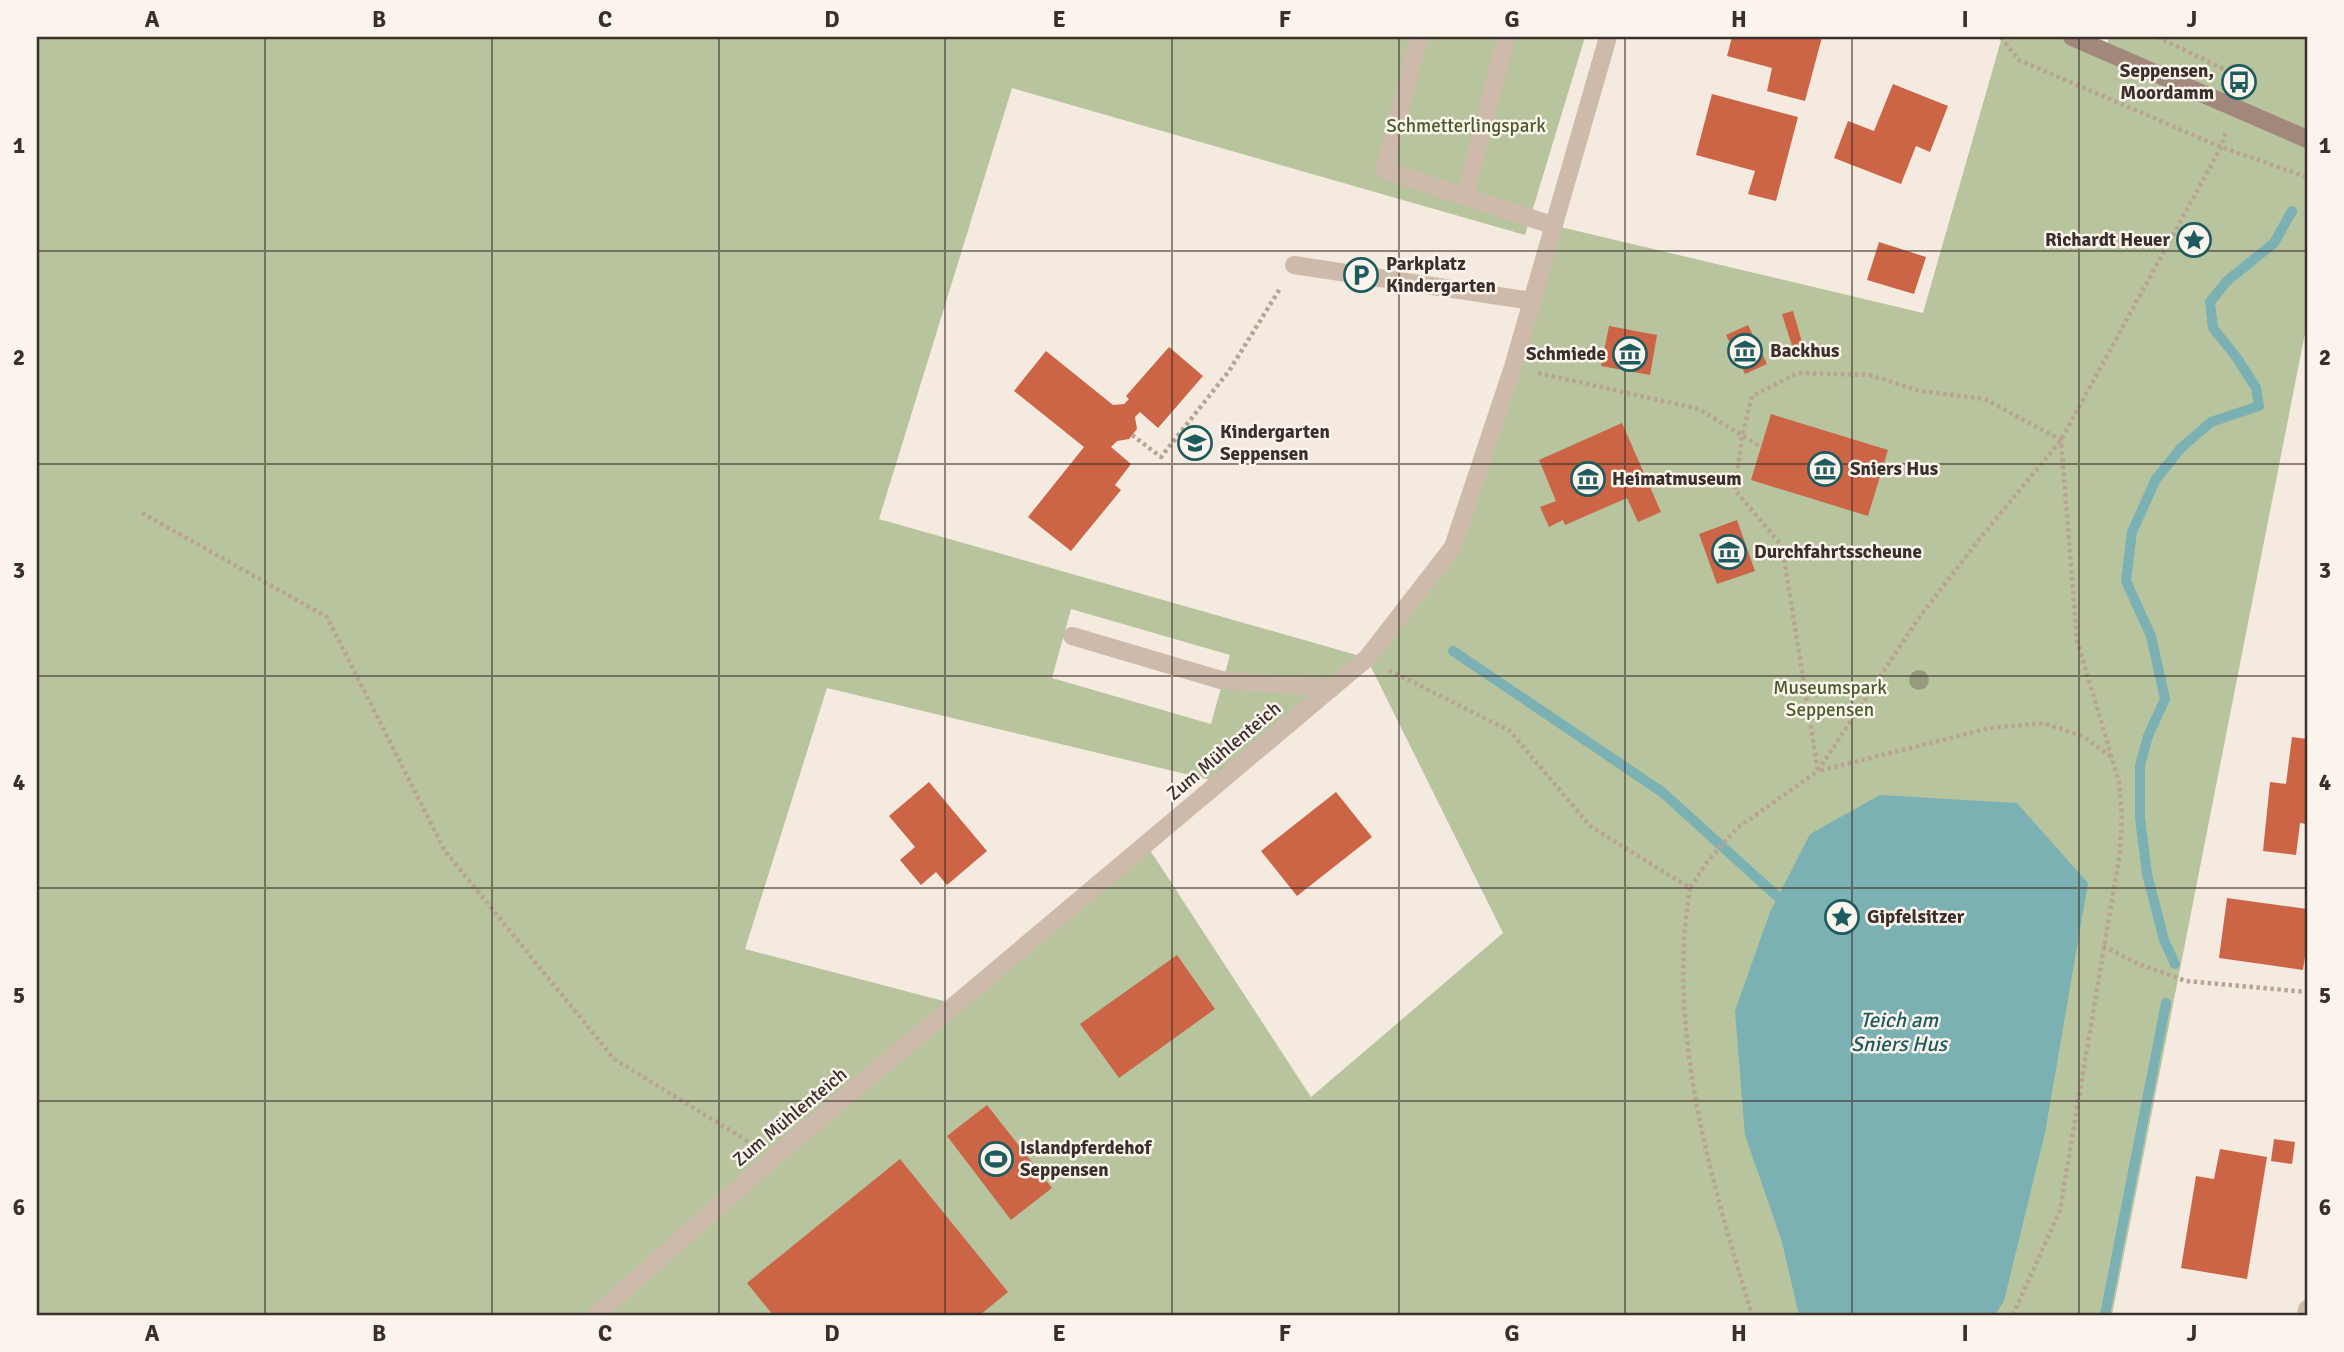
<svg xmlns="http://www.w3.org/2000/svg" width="2344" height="1352" font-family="Signika,sans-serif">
  <rect width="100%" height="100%" fill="#f4eadf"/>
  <path fill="#b8c49e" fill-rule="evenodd" d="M37 37H1585L1525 235 1012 88 879 519 1367 658 1453 547 1552 225 1923 313 2002 37H2072L2108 51V37H2307V323L2112 1315H37ZM1071 609 1230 655 1211 724 1052 678ZM1367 659 1503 933 1311 1097 1146 844 955 1004 745 949 827 688 1219 782Z"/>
  <polygon fill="#7cb1b3" points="1880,795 2017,803 2088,883 2045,1133 2004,1301 1995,1315 1799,1315 1782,1242 1745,1135 1735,1011 1770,912 1810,834"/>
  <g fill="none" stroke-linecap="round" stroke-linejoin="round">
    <g stroke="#7cb1b3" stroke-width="10">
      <polyline points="1453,651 1662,792 1778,897"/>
      <polyline points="2175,964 2164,940 2147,874 2140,818 2140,765 2148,736 2165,699 2151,636 2126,581 2132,532 2156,479 2181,448 2211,422 2259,406 2256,388 2237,358 2213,328 2210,302 2227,281 2274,243 2292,211"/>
      <polyline points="2105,1315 2166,1003"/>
    </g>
  </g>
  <g fill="#cb6546">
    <polygon points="1732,37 1822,37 1805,101 1767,91 1772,68 1727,56"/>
    <polygon points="1893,84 1948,106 1930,152 1916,146 1901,184 1834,158 1848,121 1874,131"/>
    <polygon points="1712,94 1798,117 1776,201 1748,194 1755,171 1696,155"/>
    <polygon points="1879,242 1926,257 1914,294 1867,280"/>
    <polygon points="1793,311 1804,349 1794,352 1782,314"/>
    <polygon points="1748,325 1767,364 1745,374 1726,335"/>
    <polygon points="1609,326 1657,335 1650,375 1601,366"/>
    <polygon points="1169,347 1203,376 1158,428 1140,412 1135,417 1137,429 1132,435 1129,439 1117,441 1111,447 1131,464 1115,485 1121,490 1071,551 1028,517 1084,447 1014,391 1046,351 1113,405 1124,404 1129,399 1126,396"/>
    <polygon points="1771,414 1888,450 1868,516 1751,480"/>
    <polygon points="1622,423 1661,512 1638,522 1627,498 1565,525 1563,520 1549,527 1540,507 1556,501 1539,460"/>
    <polygon points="1737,520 1755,571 1717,584 1699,534"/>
    <polygon points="2292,737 2307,739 2307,824 2300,823 2296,855 2263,851 2270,782 2286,784"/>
    <polygon points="929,782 987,851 947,885 936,872 921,885 900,860 915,847 889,816"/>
    <polygon points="1336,792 1372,837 1297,896 1261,851"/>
    <polygon points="2227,898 2307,909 2307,942 2303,970 2219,958"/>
    <polygon points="1177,955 1215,1009 1119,1078 1080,1024"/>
    <polygon points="987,1105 1052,1188 1011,1220 947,1136"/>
    <polygon points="2274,1139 2295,1142 2292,1164 2271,1161"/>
    <polygon points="2220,1149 2267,1157 2247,1279 2181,1268 2196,1176 2214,1179"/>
    <polygon points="900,1159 1008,1292 980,1315 773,1315 747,1283"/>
  </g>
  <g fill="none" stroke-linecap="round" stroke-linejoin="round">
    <g stroke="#b9a394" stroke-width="4.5" stroke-dasharray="3.5 3.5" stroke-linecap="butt">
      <polyline points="2001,37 2019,60 2221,147 2307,177"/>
      <polyline points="2157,37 2247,80"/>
      <polyline points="1538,373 1699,409 1761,447"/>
      <polyline points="1132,435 1161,457 1229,371 1281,287"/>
      <polyline points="142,513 327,617 445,851 614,1059 749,1142"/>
      <polyline points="1389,670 1510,731 1590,826 1690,888 1707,862 1737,828 1818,771 1918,619 1981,537 2061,440 2221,147 2226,131"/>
      <path d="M1690 888C1666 1032 1711 1179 1752 1315"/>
      <polyline points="2103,946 2136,963 2186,981 2307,992"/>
      <polyline points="2013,1315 2060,1210 2120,852 2122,817 2119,782 2077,640 2061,440 1985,399 1920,391 1870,375 1798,373 1752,396 1742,436 1735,490 1782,546 1818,771 1990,728 2044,723 2084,737 2112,757"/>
    </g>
    <g stroke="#cdbaaa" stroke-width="18">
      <polyline points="1419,37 1384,170 1552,225"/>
      <polyline points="1465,196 1506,37"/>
      <polyline points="1294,265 1532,301"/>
      <polyline points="1072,636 1221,680 1332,688"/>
    </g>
    <g stroke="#cdbaaa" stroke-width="18">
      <polyline points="596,1315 774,1157 1367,658 1453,547 1513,367 1608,37"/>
      <polyline points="2306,1315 2307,1309"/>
    </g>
    <polyline stroke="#a1887b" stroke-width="18" points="2072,37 2307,139"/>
  </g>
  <circle fill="#969b7d" cx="1919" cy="680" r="10"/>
  <path fill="none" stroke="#3a2f2a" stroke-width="2" stroke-opacity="0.55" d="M265 37V1315M492 37V1315M719 37V1315M945 37V1315M1172 37V1315M1399 37V1315M1625 37V1315M1852 37V1315M2079 37V1315M37 251H2307M37 464H2307M37 676H2307M37 888H2307M37 1101H2307"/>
  <defs>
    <g id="bus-ring" transform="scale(1.75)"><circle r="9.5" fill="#fbf4ec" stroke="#1d5b5e" stroke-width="1.5"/><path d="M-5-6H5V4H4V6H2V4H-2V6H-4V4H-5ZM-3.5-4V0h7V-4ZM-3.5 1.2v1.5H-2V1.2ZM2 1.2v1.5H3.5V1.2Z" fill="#1d5b5e"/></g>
    <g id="sight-ring" transform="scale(1.75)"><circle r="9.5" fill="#fbf4ec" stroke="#1d5b5e" stroke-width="1.5"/><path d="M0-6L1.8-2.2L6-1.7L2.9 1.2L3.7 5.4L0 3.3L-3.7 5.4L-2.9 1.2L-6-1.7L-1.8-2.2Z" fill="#1d5b5e"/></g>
    <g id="parking-ring" transform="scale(1.75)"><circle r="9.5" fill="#fbf4ec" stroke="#1d5b5e" stroke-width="1.5"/><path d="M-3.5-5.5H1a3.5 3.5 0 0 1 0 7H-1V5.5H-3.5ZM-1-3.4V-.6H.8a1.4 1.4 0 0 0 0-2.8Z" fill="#1d5b5e"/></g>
    <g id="museum-ring" transform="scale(1.75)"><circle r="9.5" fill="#fbf4ec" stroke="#1d5b5e" stroke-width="1.5"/><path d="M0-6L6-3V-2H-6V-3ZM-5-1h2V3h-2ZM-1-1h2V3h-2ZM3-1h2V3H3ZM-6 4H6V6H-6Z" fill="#1d5b5e"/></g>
    <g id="school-ring" transform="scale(1.75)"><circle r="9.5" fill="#fbf4ec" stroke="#1d5b5e" stroke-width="1.5"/><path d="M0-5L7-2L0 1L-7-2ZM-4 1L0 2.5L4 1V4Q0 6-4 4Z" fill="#1d5b5e"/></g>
    <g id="stadium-ring" transform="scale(1.75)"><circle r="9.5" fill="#fbf4ec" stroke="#1d5b5e" stroke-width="1.5"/><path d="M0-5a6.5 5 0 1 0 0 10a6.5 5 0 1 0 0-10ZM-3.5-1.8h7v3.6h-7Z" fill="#1d5b5e"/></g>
  </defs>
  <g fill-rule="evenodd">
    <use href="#bus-ring" x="2239" y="82"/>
    <use href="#sight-ring" x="2194" y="240"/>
    <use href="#parking-ring" x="1361" y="275"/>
    <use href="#museum-ring" x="1745" y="351"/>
    <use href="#museum-ring" x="1630" y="354"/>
    <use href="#school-ring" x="1195" y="443"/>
    <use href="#museum-ring" x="1825" y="469"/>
    <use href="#museum-ring" x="1588" y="479"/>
    <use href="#museum-ring" x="1729" y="552"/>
    <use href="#sight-ring" x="1842" y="917"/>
    <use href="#stadium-ring" x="996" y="1159"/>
  </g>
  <g text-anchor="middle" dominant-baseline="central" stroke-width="5" stroke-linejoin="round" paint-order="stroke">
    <g font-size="19" font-weight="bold" fill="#3a2f2a" stroke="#fbf4ec" text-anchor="start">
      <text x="2214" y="71" text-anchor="end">Seppensen,<tspan x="2214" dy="22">Moordamm</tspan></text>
      <text x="2170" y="240" text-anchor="end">Richardt Heuer</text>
      <text x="1386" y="264">Parkplatz<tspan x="1386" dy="22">Kindergarten</tspan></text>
      <text x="1770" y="351">Backhus</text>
      <text x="1606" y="354" text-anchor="end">Schmiede</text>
      <text x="1220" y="432">Kindergarten<tspan x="1220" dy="22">Seppensen</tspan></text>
      <text x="1850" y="469">Sniers Hus</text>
      <text x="1612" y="479">Heimatmuseum</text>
      <text x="1754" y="552">Durchfahrtsscheune</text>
      <text x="1867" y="917">Gipfelsitzer</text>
      <text x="1020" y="1148">Islandpferdehof<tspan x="1020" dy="22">Seppensen</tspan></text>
    </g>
    <g font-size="19" fill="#4a5a2c" stroke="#fbf4ec">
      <text x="1466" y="126">Schmetterlingspark</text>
      <text x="1830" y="688">Museumspark<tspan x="1830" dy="22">Seppensen</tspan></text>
    </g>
    <g font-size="19" fill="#3a2f2a" stroke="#fbf4ec">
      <text transform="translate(1224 751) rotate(-40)">Zum Mühlenteich</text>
      <text transform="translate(790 1117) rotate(-40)">Zum Mühlenteich</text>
    </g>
    <g font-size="21" font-style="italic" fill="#1d5b5e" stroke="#fbf4ec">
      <text x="1899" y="1020">Teich am<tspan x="1899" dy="24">Sniers Hus</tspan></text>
    </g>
  </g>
  <rect width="2344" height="1352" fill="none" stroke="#fbf4ec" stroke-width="77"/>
  <rect x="38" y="38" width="2268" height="1276" fill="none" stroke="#3a2f2a" stroke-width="2.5"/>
  <g font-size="23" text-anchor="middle" font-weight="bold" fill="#3a2f2a">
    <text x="152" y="27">A</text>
    <text x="379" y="27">B</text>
    <text x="605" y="27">C</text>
    <text x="832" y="27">D</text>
    <text x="1059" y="27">E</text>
    <text x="1285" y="27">F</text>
    <text x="1512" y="27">G</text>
    <text x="1739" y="27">H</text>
    <text x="1965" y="27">I</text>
    <text x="2192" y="27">J</text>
    <text x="19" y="153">1</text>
    <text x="2325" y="153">1</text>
    <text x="19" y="365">2</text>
    <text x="2325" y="365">2</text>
    <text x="19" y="578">3</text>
    <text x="2325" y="578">3</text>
    <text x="19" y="790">4</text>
    <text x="2325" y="790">4</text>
    <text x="19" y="1003">5</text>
    <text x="2325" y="1003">5</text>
    <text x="19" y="1215">6</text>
    <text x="2325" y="1215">6</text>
    <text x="152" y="1341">A</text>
    <text x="379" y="1341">B</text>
    <text x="605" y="1341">C</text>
    <text x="832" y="1341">D</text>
    <text x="1059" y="1341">E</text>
    <text x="1285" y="1341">F</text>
    <text x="1512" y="1341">G</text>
    <text x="1739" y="1341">H</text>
    <text x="1965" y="1341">I</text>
    <text x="2192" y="1341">J</text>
  </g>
</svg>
